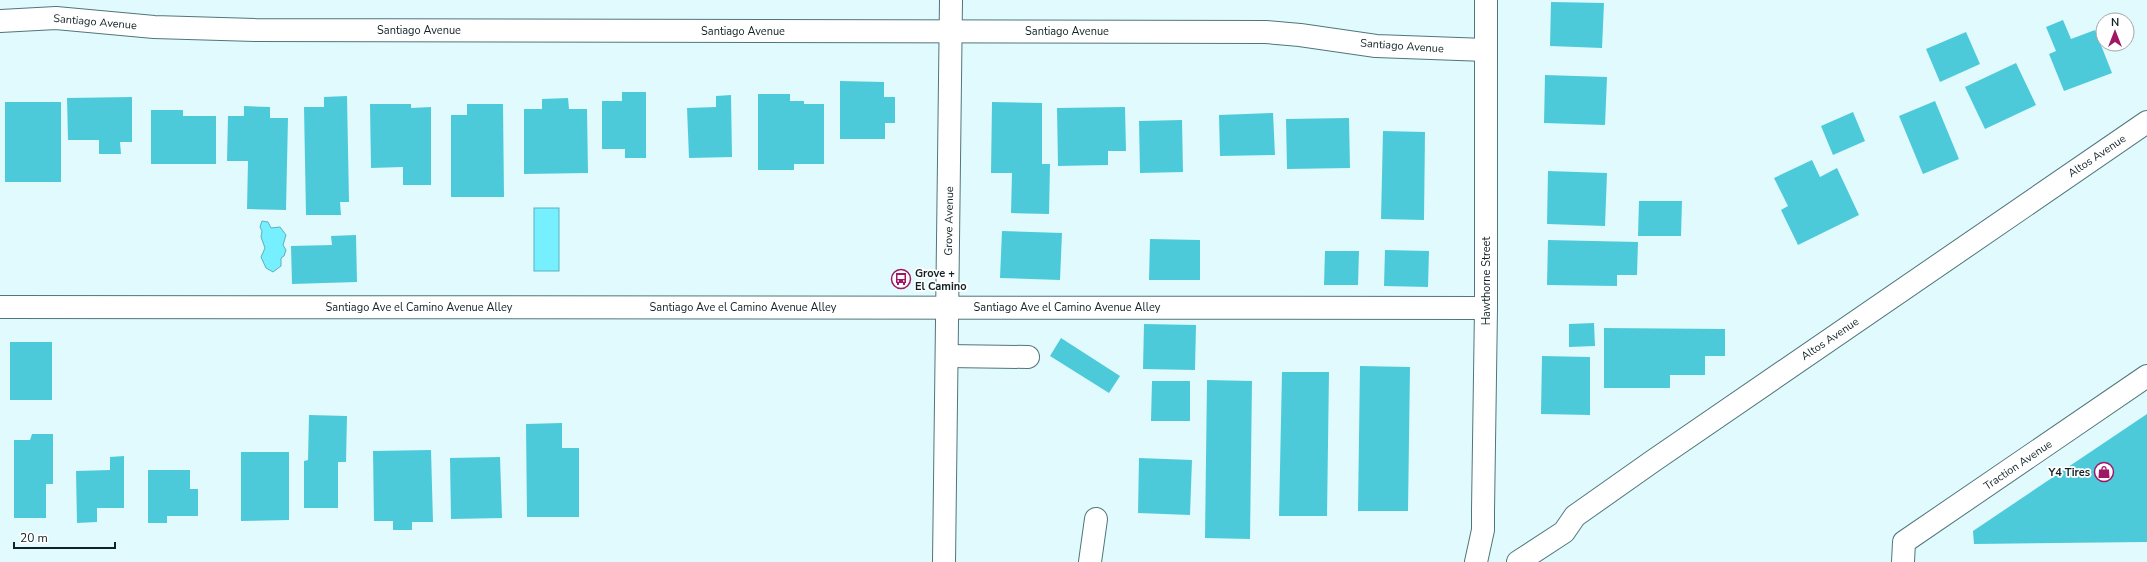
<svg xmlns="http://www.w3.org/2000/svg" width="2147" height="562" font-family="'Nunito Sans',sans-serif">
  <rect width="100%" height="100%" fill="#e1fafe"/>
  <g fill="#76effe" stroke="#58b2bd">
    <rect x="534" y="208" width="25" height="63"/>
    <polygon points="262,221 268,222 271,228 280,227 286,235 283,245 286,250 284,256 281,258 281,266 273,272 266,268 261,257 265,248 261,237 262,231 260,227"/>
  </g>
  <g fill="#4dcada">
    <polygon points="1551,2 1604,3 1602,48 1550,46"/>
    <polygon points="2063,20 2071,39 2095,30 2112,73 2064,91 2049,54 2056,51 2046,27"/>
    <polygon points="1966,32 1980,64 1940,82 1926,49"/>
    <polygon points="2016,63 2036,105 1985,129 1965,87"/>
    <polygon points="1545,75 1607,77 1605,125 1544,123"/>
    <polygon points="840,81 884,82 884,97 895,97 895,123 885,123 885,139 840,139"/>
    <polygon points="622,92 646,92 646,158 625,158 625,149 602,149 602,101 622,101"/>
    <polygon points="758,94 790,94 790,101 804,101 804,104 824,104 824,164 794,164 794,170 758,170"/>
    <polygon points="731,95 732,157 689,158 687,108 716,107 716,96"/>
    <polygon points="347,96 349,202 340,202 341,215 306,215 304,107 324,107 324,97"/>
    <polygon points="132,97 132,142 120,142 121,154 99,154 99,140 68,140 67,98"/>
    <polygon points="568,98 569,109 587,109 588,173 524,174 524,109 542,109 542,99"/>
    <polygon points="1935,101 1959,159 1923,174 1899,116"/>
    <rect x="5" y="102" width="56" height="80"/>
    <polygon points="992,102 1042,103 1042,164 1050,164 1049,214 1011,213 1012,173 991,173"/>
    <polygon points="370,104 411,104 411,108 431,107 431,185 403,185 403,167 371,168"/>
    <polygon points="467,104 503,104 504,197 451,197 451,115 467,115"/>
    <polygon points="244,106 270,107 270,118 288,118 286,210 247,209 248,161 227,161 228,116 244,116"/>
    <polygon points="1125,107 1126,151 1108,151 1108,165 1058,166 1057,108"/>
    <polygon points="151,110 183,110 183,116 216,116 216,164 151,164"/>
    <polygon points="1853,112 1865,141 1833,155 1821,126"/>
    <polygon points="1273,113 1275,155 1220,156 1219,115"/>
    <polygon points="1349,118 1350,168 1287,169 1286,119"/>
    <polygon points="1182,120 1183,172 1140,173 1139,121"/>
    <polygon points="1383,131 1425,132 1424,220 1381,219"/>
    <polygon points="1812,160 1820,177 1837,168 1859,215 1798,245 1781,210 1788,206 1774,178"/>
    <polygon points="1548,171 1607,173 1605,226 1547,224"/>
    <polygon points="1639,201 1682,201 1681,236 1638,236"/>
    <polygon points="1002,231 1062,233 1060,280 1000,278"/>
    <polygon points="356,235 357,282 292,284 291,246 332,245 331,236"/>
    <polygon points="1150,239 1200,240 1200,280 1149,280"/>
    <polygon points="1548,240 1638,242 1637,275 1617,275 1617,286 1547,285"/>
    <polygon points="1385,250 1429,251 1428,287 1384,286"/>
    <polygon points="1325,251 1359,251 1358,285 1324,285"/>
    <polygon points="1594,323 1595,346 1569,347 1569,324"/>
    <polygon points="1144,324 1196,325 1195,370 1143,369"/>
    <polygon points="1604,328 1725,329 1725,356 1705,356 1705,375 1670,375 1670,388 1604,388"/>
    <polygon points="1061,338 1120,376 1109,393 1050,356"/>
    <rect x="10" y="342" width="42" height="58"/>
    <polygon points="1542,356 1590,357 1590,415 1541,414"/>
    <polygon points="1360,366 1410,367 1408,511 1358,511"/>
    <polygon points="1282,372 1329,372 1327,516 1279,516"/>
    <polygon points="1207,380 1252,381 1250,539 1205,538"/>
    <polygon points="1152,381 1190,381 1190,421 1151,421"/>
    <polygon points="2147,414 2147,542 1974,544 1973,531"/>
    <polygon points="309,415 347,416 346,462 338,462 338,508 304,508 304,461 308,460"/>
    <polygon points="562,423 562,448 579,448 579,517 527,517 526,424"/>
    <polygon points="32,434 53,434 53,484 46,484 46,518 14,518 14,440 30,440"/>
    <polygon points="431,450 433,522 412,522 412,530 393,530 393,521 374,521 373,451"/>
    <polygon points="241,452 289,452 289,520 241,521"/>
    <polygon points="124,456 124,508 97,508 97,522 77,523 76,471 110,470 110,457"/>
    <polygon points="500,457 502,518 451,519 450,458"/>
    <polygon points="1139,458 1192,460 1190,515 1138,513"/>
    <polygon points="148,470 190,470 190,489 198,489 198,516 167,516 167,523 148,523"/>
  </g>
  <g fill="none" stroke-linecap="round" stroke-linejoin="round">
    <g stroke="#4f767b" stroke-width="24">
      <g id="minor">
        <polyline points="0,21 56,18 154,27 255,30 1266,32 1300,35 1376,46 1486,50"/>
        <polyline points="0,307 1486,308"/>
        <polyline points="947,356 1028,357"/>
        <polyline points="1090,562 1096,519"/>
        <polyline points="1476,562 1483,530 1483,511 1486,308 1486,0"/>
        <polyline points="1518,562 1564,532 1575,516 1653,461 2147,122"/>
        <polyline points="1903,562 1904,542 2147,376"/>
      </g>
    </g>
    <g stroke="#4f767b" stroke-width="24">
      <polyline id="major" points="944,562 951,0"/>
    </g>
    <use href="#minor" stroke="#fff" stroke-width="22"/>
    <use href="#major" stroke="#fff" stroke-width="22"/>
  </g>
  <defs>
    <g id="bus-ring" transform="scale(1)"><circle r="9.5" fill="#fff" stroke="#9f1765" stroke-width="1.5"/><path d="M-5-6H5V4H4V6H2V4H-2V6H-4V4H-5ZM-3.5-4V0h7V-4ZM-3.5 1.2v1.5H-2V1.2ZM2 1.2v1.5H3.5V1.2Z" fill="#9f1765"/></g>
    <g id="shop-ring" transform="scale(1)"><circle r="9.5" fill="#fff" stroke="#9f1765" stroke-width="1.5"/><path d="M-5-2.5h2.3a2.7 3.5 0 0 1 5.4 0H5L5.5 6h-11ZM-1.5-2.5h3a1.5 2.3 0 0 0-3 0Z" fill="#9f1765"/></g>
  </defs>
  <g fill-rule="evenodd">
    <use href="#bus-ring" x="901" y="279"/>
    <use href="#shop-ring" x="2104" y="472"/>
  </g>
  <g text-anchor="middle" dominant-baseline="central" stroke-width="3.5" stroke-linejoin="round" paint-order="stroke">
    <g font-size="11" fill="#122224" stroke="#fff">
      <text transform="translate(95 22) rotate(5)">Santiago Avenue</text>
      <text x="419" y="30">Santiago Avenue</text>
      <text x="743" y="31">Santiago Avenue</text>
      <text x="1067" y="31">Santiago Avenue</text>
      <text transform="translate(1402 46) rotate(4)">Santiago Avenue</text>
      <text transform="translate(2097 156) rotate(-34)">Altos Avenue</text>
      <text transform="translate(949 221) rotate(-89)">Grove Avenue</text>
      <text transform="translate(1486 281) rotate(-90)">Hawthorne Street</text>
      <text x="419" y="307">Santiago Ave el Camino Avenue Alley</text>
      <text x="743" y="307">Santiago Ave el Camino Avenue Alley</text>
      <text x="1067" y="307">Santiago Ave el Camino Avenue Alley</text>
      <text transform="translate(1830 339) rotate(-34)">Altos Avenue</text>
      <text transform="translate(2018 465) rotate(-34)">Traction Avenue</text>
    </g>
    <g font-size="11" font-weight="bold" fill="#122224" stroke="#fff" text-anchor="start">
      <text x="915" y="273">Grove +<tspan x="915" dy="13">El Camino</tspan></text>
      <text x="2090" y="472" text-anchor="end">Y4 Tires</text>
    </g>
  </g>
  <g transform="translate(2115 32)"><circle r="19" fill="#ffffff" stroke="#a0a7a7"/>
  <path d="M0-3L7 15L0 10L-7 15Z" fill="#9f1765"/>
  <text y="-6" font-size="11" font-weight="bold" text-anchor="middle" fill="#122224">N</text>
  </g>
  <path d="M14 542v6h101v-6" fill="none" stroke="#122224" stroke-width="2"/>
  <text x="20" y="542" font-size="12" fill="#122224" stroke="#ffffff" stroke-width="3" paint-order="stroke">20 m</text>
</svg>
